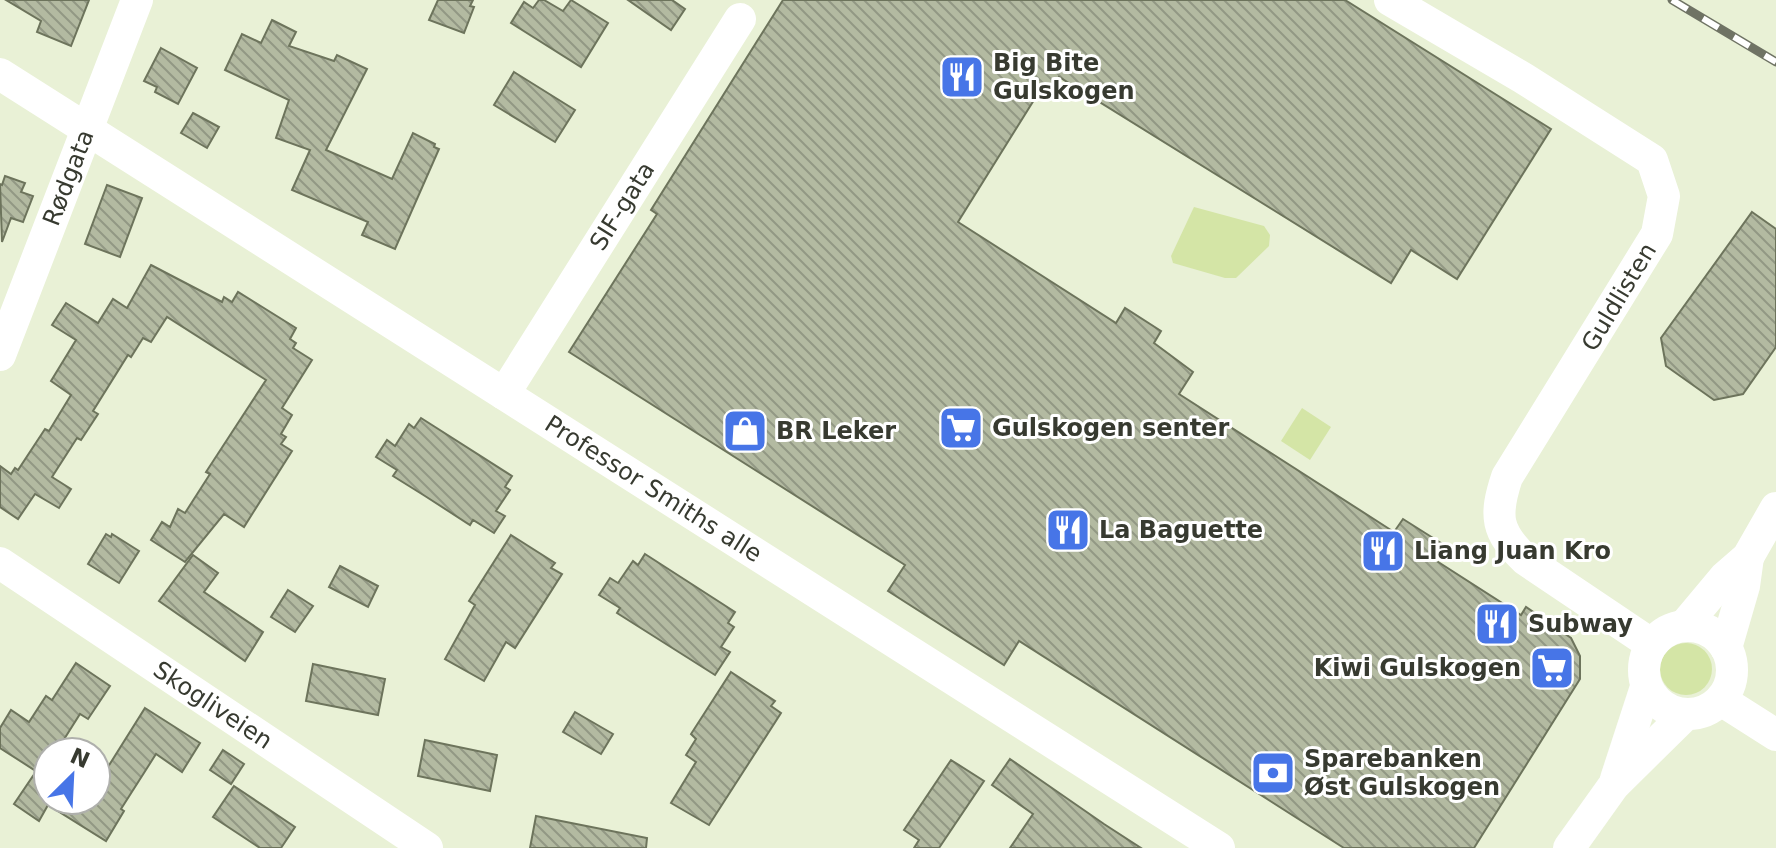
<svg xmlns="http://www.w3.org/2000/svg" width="1776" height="848" font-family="'DejaVu Sans',sans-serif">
  <defs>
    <pattern id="building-back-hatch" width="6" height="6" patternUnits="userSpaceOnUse" patternTransform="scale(2)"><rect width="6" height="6" fill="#b3baa1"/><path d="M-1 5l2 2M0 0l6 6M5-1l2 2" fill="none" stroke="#929884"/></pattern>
  </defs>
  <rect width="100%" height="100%" fill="#e9f1d6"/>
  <g fill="#d4e5a6">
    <polygon points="1194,207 1264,226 1270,235 1269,246 1236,278 1225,278 1173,263 1171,256"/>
    <polygon points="1302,408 1331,427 1310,460 1281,441"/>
    <circle cx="1686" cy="669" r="26"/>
  </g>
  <g fill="url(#building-back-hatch)" stroke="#6d745c" stroke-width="2">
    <polygon points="6,0 89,0 71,46 37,32 41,21"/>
    <polygon points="438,0 473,0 470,6 474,7 464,33 429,20"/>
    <polygon points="539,0 544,0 563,11 571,0 608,23 581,67 511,23 524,2 533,8"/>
    <polygon points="628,0 672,0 685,9 671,30"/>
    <polygon points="783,0 1345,0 1551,129 1457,279 1411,250 1391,283 1059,77 1052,89 1044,84 958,222 1116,323 1125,308 1161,331 1154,343 1193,372 1179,394 1394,532 1403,519 1441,543 1432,558 1521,615 1526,607 1571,638 1580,656 1580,679 1474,848 1344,848 1019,641 1004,665 888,591 905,565 569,352 657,214 651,210"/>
    <polygon points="272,20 296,32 289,46 334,61 337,55 367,69 326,150 392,179 413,133 435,144 434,147 439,149 395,249 362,235 368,222 292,190 310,150 276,138 289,100 225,70 242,34 261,43"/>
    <polygon points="161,48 197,68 178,104 155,92 157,87 144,81"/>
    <polygon points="514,72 575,110 555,142 494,105"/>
    <polygon points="193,113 219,127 207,148 181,133"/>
    <polygon points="5,176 25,183 21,192 33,196 23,222 11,218 2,242 0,184 2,185"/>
    <polygon points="107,185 142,198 120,257 85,244"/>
    <polygon points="1752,212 1776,229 1776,347 1743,394 1714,400 1666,366 1661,338"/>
    <polygon points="151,265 222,302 224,297 232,302 238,292 296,328 290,339 296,343 293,348 312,360 282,408 292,415 281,434 286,437 281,444 292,451 244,527 224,514 185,562 151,540 162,522 170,527 178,509 185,513 210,474 206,472 266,380 167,317 151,342 143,338 131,357 128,355 93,411 98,414 81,440 77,438 52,477 71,489 59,508 35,494 18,519 0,507 0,466 11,474 15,468 18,470 45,429 49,431 71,395 51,381 76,340 52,325 66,303 98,323 113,299 127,308"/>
    <polygon points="421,418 512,476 505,487 510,490 496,511 505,516 494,533 473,520 470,525 425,496 393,476 397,470 376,457 387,440 395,446 409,424 414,428"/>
    <polygon points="106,534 111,537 112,534 139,551 119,583 88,564"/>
    <polygon points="511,535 555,563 551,568 562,574 515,648 506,642 484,681 445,659 475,605 469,601"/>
    <polygon points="645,554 735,612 728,623 734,627 721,647 730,652 715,675 617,613 620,608 599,595 610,578 618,583 633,561 638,565"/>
    <polygon points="193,555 218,573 204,592 263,632 245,661 159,601"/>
    <polygon points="340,566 378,586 368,607 329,587"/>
    <polygon points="288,590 313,606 295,632 271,617"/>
    <polygon points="76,663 110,686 88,719 80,714 56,752 48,752 48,764 42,775 0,748 0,728 11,710 29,722 46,696 52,700"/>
    <polygon points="313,664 385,679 378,715 306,701"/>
    <polygon points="731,672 775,701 771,706 781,713 709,825 671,803 696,762 686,755 696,739 691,734"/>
    <polygon points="145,708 200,743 182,772 156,754 121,809 124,811 106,841 48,805 39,821 14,804 33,776 48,786 48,800 96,800 96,786"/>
    <polygon points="575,712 613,734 601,754 563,732"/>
    <polygon points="425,740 497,755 490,791 418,776"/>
    <polygon points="223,750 244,764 231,784 210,770"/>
    <polygon points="1010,759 1104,824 1141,848 1010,848 1033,814 992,785"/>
    <polygon points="951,760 984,781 939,848 914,848 919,840 904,830"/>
    <polygon points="234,786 295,827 281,848 260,848 213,817"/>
    <polygon points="536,816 647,838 646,848 530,848"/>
  </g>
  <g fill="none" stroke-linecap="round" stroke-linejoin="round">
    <g stroke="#fff" stroke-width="32">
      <path d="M1390 0 1523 78 1652 160 1664 196 1657 234 1507 477C1494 516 1496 532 1526 560L1651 644"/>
      <path id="s1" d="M0 74 1219 848"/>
      <path id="s2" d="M0 355 137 0"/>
      <path id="s3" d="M504 394 740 19"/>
      <path id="s4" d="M0 563 427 848"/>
      <circle cx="1688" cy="670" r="44"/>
      <polyline points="1684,626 1725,577 1748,557 1776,508"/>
      <polyline points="1726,648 1744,586 1748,557"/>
      <polyline points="1721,700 1776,735"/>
      <polyline points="1616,779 1646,687"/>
      <polyline points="1569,848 1614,785 1685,715"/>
    </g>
    <g stroke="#6f7364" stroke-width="9">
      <polyline id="rail" points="1672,0 1776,62"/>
    </g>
    <use href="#rail" stroke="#fff" stroke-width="6" stroke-dasharray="18" stroke-linecap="butt"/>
  </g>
  <defs>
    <g id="restaurant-square" transform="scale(2.3)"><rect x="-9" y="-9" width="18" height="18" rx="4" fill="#4775e7" stroke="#fff"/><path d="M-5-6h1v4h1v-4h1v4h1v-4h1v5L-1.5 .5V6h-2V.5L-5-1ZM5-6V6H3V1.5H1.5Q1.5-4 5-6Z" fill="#fff"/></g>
    <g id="supermarket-square" transform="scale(2.3)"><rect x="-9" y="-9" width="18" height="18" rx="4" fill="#4775e7" stroke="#fff"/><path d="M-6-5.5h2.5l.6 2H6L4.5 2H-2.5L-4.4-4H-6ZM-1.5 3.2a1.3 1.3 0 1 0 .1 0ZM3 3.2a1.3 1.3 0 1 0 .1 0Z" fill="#fff"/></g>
    <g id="shop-square" transform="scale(2.3)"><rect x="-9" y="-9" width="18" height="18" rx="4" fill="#4775e7" stroke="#fff"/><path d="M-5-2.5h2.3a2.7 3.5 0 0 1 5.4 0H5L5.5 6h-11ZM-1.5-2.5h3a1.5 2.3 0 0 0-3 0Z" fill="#fff"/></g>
    <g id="bank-square" transform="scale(2.3)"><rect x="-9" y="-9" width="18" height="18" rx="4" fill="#4775e7" stroke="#fff"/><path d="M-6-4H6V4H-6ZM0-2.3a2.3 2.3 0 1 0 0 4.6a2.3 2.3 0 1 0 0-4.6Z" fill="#fff"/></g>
  </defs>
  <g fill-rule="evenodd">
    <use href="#restaurant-square" x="962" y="77"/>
    <use href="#supermarket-square" x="961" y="428"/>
    <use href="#shop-square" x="745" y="431"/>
    <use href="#restaurant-square" x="1068" y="530"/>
    <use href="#restaurant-square" x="1383" y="551"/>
    <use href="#restaurant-square" x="1497" y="624"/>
    <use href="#supermarket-square" x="1552" y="668"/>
    <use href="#bank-square" x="1273" y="773"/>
  </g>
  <g text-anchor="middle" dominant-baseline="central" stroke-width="6" stroke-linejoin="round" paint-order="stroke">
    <g font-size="24" font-weight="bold" fill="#373a30" stroke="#fff" text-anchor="start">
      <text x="993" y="63">Big Bite<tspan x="993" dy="28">Gulskogen</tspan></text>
      <text x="992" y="428">Gulskogen senter</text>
      <text x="776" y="431">BR Leker</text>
      <text x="1099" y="530">La Baguette</text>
      <text x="1414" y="551">Liang Juan Kro</text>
      <text x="1528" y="624">Subway</text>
      <text x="1521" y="668" text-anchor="end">Kiwi Gulskogen</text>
      <text x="1304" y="759">Sparebanken<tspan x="1304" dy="28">Øst Gulskogen</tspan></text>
    </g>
    <g font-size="24" fill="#373a30" stroke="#fff">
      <text stroke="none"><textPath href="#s2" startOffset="190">Rødgata</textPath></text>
      <text stroke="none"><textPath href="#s3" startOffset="222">SIF-gata</textPath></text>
      <text transform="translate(1619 297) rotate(-59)">Guldlisten</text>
      <text stroke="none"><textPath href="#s1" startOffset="774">Professor Smiths alle</textPath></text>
      <text stroke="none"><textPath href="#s4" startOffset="256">Skogliveien</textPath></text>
    </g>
  </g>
  <g transform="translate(72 776) rotate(24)"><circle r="38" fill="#ffffff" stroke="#afb0ac" stroke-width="2"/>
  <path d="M0-6L14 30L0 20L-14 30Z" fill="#4775e7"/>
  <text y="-12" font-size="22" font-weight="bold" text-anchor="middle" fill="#373a30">N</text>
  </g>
</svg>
